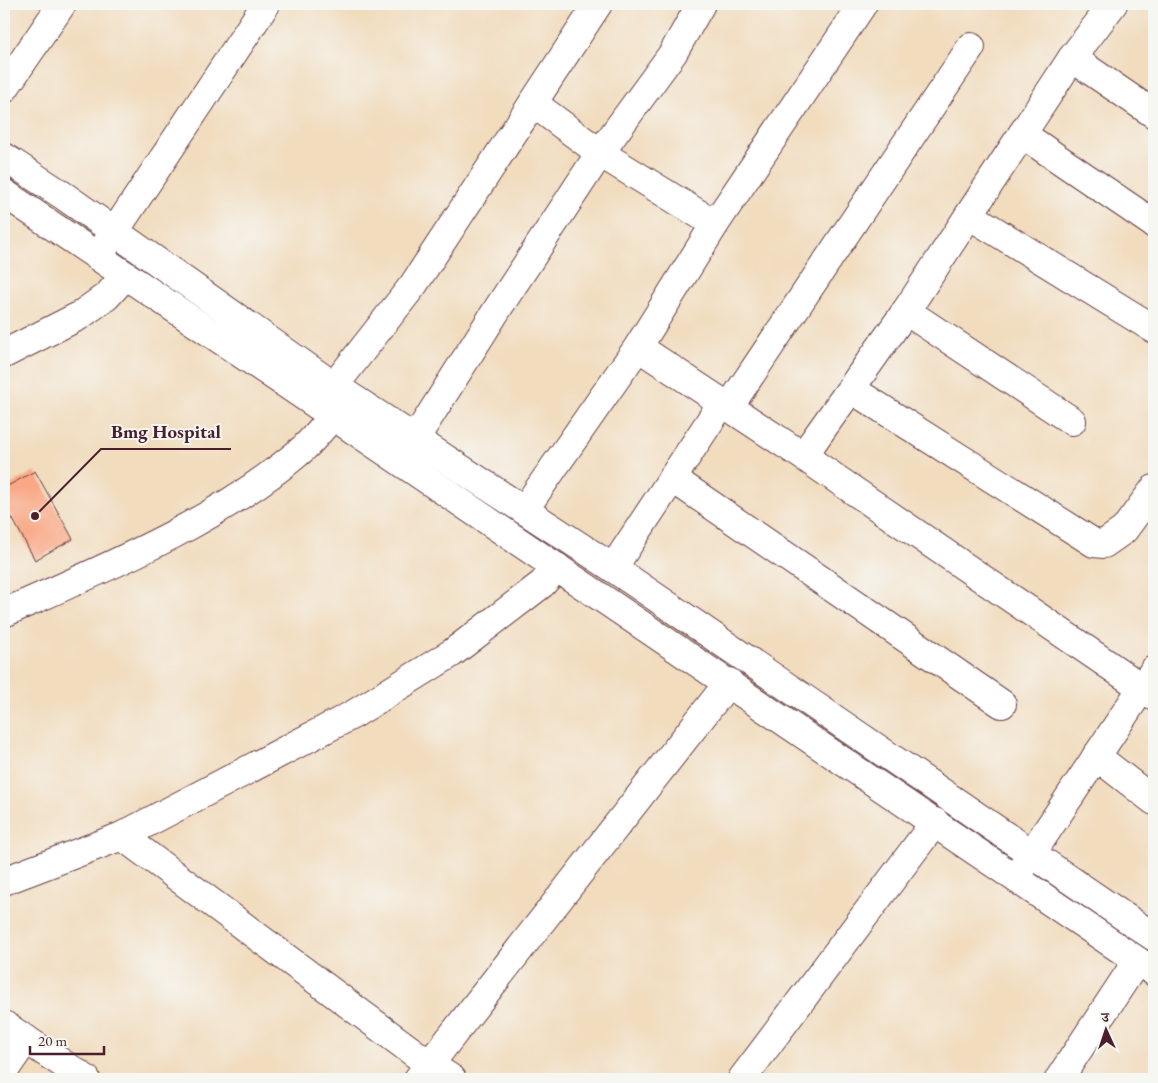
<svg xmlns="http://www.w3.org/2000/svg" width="1158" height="1083" font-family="'EB Garamond','Noto Serif Devanagari',serif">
  <rect width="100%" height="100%" fill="#f6f6f2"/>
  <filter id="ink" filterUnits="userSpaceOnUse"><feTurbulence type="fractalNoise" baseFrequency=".02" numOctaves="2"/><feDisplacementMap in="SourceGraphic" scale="10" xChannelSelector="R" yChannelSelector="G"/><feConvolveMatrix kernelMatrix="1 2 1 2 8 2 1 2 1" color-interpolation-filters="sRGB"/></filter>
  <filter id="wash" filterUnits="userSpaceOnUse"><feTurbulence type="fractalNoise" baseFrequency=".0096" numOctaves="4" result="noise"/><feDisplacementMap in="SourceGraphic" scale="20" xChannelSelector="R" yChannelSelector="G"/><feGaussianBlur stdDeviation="1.12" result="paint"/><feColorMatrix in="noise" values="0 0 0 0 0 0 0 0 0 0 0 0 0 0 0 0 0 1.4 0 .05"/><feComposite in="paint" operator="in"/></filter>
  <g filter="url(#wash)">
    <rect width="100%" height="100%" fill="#f1dcbe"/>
    <g id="blocks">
      <polygon fill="#f9a785" points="35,471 73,539 35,560 4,503 4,488"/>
    </g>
  </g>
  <g filter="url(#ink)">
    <use href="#blocks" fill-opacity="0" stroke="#633b41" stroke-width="1"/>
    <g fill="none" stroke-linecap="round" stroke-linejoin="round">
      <g stroke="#633b41" stroke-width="30">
        <g id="minor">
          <polyline points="1072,58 1154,114"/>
          <polyline points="4,89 62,4"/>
          <polyline points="533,103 600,153 715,224"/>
          <polyline points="1022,134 1154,224"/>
          <polyline points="4,157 64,196 334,386 613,568 1154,937"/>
          <path d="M4 193C386 455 772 711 1154 972"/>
          <polyline points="969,215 1154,329"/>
          <polyline points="105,246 266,4"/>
          <polyline points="906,311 1072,421"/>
          <polyline points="638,347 803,456 1154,696"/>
          <polyline points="4,354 79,316 107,296 125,276"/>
          <polyline points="334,386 414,284 598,4"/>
          <polyline points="851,389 1094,543 1104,544 1124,530 1154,489"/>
          <polyline points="729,407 971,47"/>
          <polyline points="415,439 500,305 600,153 673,53 701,4"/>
          <polyline points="803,456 906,311 1072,58 1113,4"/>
          <polyline points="672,478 1002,704"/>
          <polyline points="524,510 638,347 715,224 863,4"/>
          <polyline points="613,568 722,403"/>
          <path d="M4 613C103 569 215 523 298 453 311 443 321 429 332 417"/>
          <polyline points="1096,756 1154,801"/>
          <polyline points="122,836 429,1064 452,1079"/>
          <polyline points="1022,868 1154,670"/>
          <polyline points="4,881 122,836 354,714 452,653 542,584 557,567"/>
          <polyline points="4,1025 86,1079"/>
          <polyline points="4,1071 26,1039"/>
          <polyline points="418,1079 729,682"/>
          <polyline points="742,1079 935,822"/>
          <polyline points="1059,1079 1137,961"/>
        </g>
      </g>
      <use href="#minor" stroke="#fff" stroke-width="28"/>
    </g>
  </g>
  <path fill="none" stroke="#4a1f2b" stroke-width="2" d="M35 516L101 449H231"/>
  <circle fill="#4a1f2b" stroke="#f6f6f2" stroke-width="2" cx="35" cy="516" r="5"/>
  <g font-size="19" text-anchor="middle" font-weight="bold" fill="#4a1f2b" stroke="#f6f6f2" stroke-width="4" stroke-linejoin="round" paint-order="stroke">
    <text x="166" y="438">Bmg Hospital</text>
  </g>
  <rect width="1158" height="1083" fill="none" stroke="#f6f6f2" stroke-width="20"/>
  <g transform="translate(1106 1030) rotate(357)" stroke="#f6f6f2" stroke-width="4" paint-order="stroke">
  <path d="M0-4L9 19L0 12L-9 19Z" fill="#4a1f2b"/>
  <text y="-8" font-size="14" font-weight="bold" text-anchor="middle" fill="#4a1f2b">उ</text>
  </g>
  <path d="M30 1046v8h74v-8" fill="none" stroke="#4a1f2b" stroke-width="2.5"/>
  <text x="38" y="1046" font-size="15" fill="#4a1f2b" stroke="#f6f6f2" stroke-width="4" paint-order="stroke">20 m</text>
</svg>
